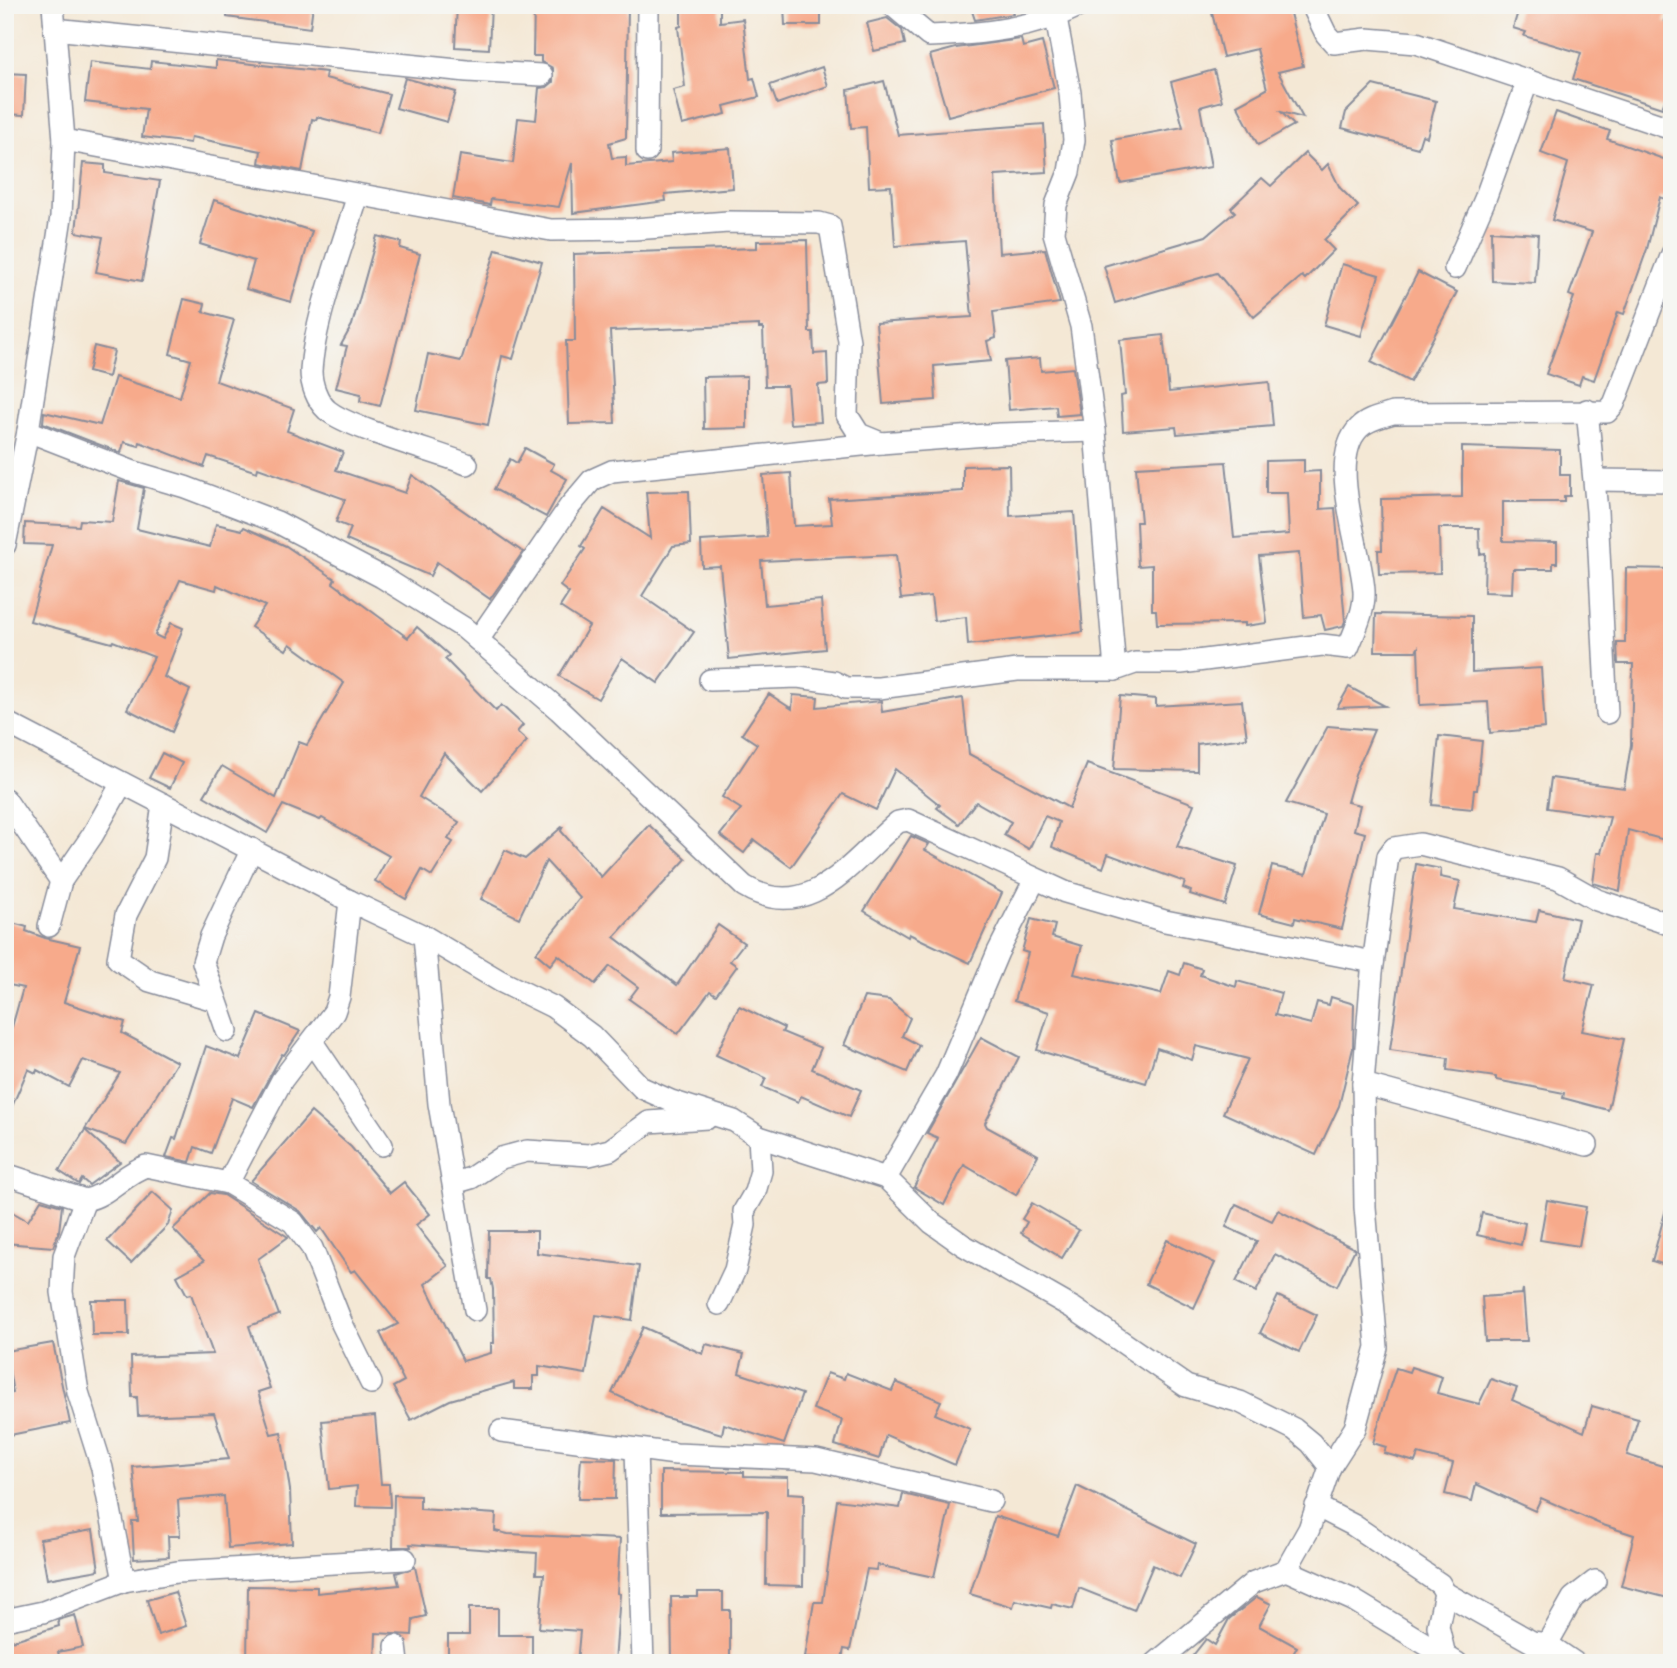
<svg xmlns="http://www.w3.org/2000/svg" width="1677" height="1668" font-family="'Balsamiq Sans',sans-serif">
  <rect width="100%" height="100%" fill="#f6f6f2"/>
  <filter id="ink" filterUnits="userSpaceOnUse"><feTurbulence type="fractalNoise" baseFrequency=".0143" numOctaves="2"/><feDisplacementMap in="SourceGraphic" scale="14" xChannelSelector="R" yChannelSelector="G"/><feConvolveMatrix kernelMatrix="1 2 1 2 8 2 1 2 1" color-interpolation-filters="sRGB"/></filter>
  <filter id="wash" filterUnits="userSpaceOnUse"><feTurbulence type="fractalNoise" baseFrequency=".00686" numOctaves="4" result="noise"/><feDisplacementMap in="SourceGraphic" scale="28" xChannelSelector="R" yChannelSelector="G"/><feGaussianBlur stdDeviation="1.57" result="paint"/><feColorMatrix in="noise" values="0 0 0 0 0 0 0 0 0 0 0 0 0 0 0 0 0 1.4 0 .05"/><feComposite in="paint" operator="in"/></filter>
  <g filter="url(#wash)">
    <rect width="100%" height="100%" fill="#f4e8d5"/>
    <g id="blocks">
      <g fill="#f7aa8b">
        <polygon points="227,5 313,5 310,28 227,17"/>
        <polygon points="457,5 491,5 489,49 455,47"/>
        <polygon points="534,5 628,5 626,138 609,143 612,158 626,157 626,166 672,162 671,153 730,148 733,188 665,194 666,201 573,213 572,163 559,207 491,199 490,205 453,198 460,155 513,163 518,118 536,120 539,88 547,87 553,82 553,68 541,62 541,56 533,56"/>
        <polygon points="681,5 720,5 720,22 743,19 750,79 754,78 759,97 724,106 726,114 682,125 673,90 685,87 678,27 681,26"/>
        <polygon points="784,5 821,5 821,25 785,25"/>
        <polygon points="970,5 1010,5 1013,14 975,20"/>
        <polygon points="1210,5 1288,5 1303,66 1278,72 1303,118 1281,112 1294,125 1258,145 1237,105 1267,89 1257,49 1223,57"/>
        <polygon points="1520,5 1670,5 1664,21 1672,24 1672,82 1662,108 1573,79 1581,53 1524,36 1526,32 1513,28"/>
        <polygon points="887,18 902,30 905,44 874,51 867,23"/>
        <polygon points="1021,39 1023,47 1042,42 1054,88 948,116 930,55 956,48"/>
        <polygon points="216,60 326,72 325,78 389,94 378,133 317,117 316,120 312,119 302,171 259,163 261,151 191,137 190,143 142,137 146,109 85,102 90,62 150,69 151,61 216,68"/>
        <polygon points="822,67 828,86 777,104 770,85"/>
        <polygon points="1214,70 1222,101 1200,107 1211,167 1120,183 1112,140 1183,127 1171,82"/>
        <polygon points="5,73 26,74 24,115 5,114"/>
        <polygon points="405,78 456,92 447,122 396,108"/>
        <polygon points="884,81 898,135 1044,124 1047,172 995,175 999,253 1045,249 1060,303 993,312 996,338 987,341 991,361 934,366 936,400 883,404 876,323 972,317 965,241 895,246 891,186 869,187 866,127 851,128 848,90"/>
        <polygon points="1373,85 1436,101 1427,137 1422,135 1418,148 1342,128 1346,112"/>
        <polygon points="1556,112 1610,131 1607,139 1672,162 1672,179 1665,199 1660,197 1647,249 1624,314 1618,312 1594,380 1582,376 1579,385 1546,374 1574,297 1569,295 1592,232 1552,220 1568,163 1541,153"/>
        <polygon points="1305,153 1322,170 1328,164 1340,188 1358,206 1324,240 1334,250 1305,279 1302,276 1254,317 1217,273 1115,303 1104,266 1206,236 1235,212 1231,208 1262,178 1271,186"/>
        <polygon points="83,163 105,165 105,173 160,181 142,281 96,272 103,237 76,232"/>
        <polygon points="214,200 312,231 291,302 246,289 254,261 200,244"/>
        <polygon points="1491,231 1538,234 1535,283 1492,281"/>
        <polygon points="377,236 401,242 400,248 420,254 380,406 360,401 361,394 336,388 347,346 341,345 352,325"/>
        <polygon points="807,240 809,332 813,332 814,354 827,353 828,384 818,385 821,422 790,424 787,386 765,386 763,328 759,328 759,325 610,331 615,423 569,424 566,341 575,341 574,254 757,248 757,241"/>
        <polygon points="496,249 542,262 513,359 502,356 488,425 416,410 428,354 461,361"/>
        <polygon points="1342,264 1379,275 1361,336 1324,325"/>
        <polygon points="1418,272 1457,292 1410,382 1371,362"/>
        <polygon points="184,299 205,304 203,312 234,320 216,381 294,409 287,431 343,452 336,470 405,493 412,475 523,552 490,599 437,562 430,576 346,540 351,528 336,522 345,499 258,468 257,472 208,456 204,467 140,442 139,446 124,442 121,453 43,423 44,412 100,425 115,377 180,397 191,360 170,354"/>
        <polygon points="1163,335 1169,392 1269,382 1273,426 1177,434 1176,427 1123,431 1121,396 1125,395 1120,340"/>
        <polygon points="94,346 114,351 108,377 88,372"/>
        <polygon points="1040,358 1041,371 1073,368 1080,414 1057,416 1056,406 1009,410 1005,361"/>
        <polygon points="747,376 747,428 704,429 703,377"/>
        <polygon points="1462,447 1560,450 1560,475 1570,475 1570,496 1564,496 1564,502 1503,502 1503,541 1557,542 1557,563 1553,563 1553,569 1513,569 1512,593 1484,592 1485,553 1480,554 1479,528 1439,528 1440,573 1379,574 1378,550 1382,550 1381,499 1462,497"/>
        <polygon points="525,448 554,464 551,470 567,479 546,517 494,489 510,459 517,463"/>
        <polygon points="1304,460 1304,472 1320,471 1320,509 1335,508 1345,621 1343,626 1325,630 1321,615 1304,617 1299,553 1259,556 1267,623 1245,626 1245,623 1157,624 1156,610 1152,610 1152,565 1138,566 1136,522 1141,522 1136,467 1226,462 1234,538 1289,534 1287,493 1266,493 1266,461"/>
        <polygon points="1009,465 1010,516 1074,512 1083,632 968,645 966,617 934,621 931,596 901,599 896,555 761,561 765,605 821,600 825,649 729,659 720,566 702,567 701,541 767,537 763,475 791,473 794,526 832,524 829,499 963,491 963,466"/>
        <polygon points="119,481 144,488 137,529 210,547 216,524 242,530 244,527 286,546 335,579 333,583 408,638 417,627 449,655 445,659 496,711 501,705 523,725 517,732 527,741 482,791 444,753 419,797 459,822 448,839 453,842 432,876 422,870 406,899 375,881 389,856 322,818 320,820 283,805 267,833 204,796 222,766 276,798 299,742 307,745 344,683 290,644 286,650 251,627 265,606 217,585 216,590 180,580 155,635 163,639 171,623 183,628 164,677 190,690 172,732 127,709 154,657 113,641 112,643 30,621 52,545 24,544 25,523 79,526 80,520 112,522"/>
        <polygon points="689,491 691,544 673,546 642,596 694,632 658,683 622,658 598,699 559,676 589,626 560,607 569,593 560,586 585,549 581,546 604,509 650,538 646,492"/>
        <polygon points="1626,568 1672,569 1672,842 1628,830 1620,891 1593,883 1597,853 1601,853 1610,817 1547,808 1551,778 1624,788 1631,745 1633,664 1618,664 1617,643 1625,643"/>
        <polygon points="1376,614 1472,616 1472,672 1541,668 1545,728 1490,733 1488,702 1420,705 1418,648 1416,651 1375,651"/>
        <polygon points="1349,687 1385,706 1337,708"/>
        <polygon points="769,694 792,709 793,695 818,697 817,707 881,701 882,712 963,698 969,754 1069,808 1087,764 1194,804 1177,847 1237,866 1225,905 1190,894 1191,891 1183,888 1185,882 1108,854 1103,868 1052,847 1059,822 1045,816 1029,849 1004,835 1011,822 976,802 959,824 937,808 940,805 895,769 876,810 843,794 791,867 754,840 744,853 720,835 741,809 722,797 757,744 742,734"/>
        <polygon points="1120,696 1156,699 1156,706 1242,701 1247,738 1197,744 1197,771 1114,769"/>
        <polygon points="1328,726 1374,730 1355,774 1347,802 1360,805 1354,830 1365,833 1342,929 1295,918 1294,923 1259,914 1272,866 1306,874 1324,814 1286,803"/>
        <polygon points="1439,736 1482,741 1477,790 1474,790 1472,809 1432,805"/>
        <polygon points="162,753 182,763 170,788 149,778"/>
        <polygon points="649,825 686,859 614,937 677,985 718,925 744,943 730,961 737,966 716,995 710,991 678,1034 629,999 638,987 610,966 595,984 558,955 550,965 536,953 580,898 546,861 519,918 481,899 505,850 525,859 563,826 561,831 601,877"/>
        <polygon points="911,836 929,844 925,850 1002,893 970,963 909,934 908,937 864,911"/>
        <polygon points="1416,864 1441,869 1440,877 1460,881 1454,909 1536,922 1539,910 1578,919 1565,978 1594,985 1582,1031 1624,1039 1608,1110 1563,1098 1564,1093 1496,1080 1496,1077 1447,1070 1448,1058 1390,1050"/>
        <polygon points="1031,919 1055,925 1052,937 1082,946 1074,974 1161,994 1169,971 1180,975 1184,963 1202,969 1200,975 1236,987 1237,981 1281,993 1275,1015 1311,1024 1317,1002 1329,1005 1331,997 1354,1004 1353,1048 1339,1106 1316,1155 1223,1113 1248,1059 1196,1046 1192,1060 1157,1048 1146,1083 1037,1050 1049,1012 1014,1001 1028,953 1022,951"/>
        <polygon points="5,921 27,927 26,931 45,938 80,946 64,1002 125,1022 122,1033 177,1062 126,1144 85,1129 120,1073 83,1060 69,1087 37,1070 36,1073 28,1069 5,1123 5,1024 12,1027 23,988 5,984"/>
        <polygon points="864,997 889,1000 910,1018 902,1036 919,1045 907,1072 844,1045"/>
        <polygon points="739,1006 784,1028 782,1032 821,1048 812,1069 861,1090 849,1117 801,1096 798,1102 762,1087 766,1078 716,1055"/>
        <polygon points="259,1014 300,1031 284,1055 282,1054 253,1107 232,1098 211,1153 195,1147 190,1162 166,1157 173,1138 176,1139 206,1046 240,1059"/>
        <polygon points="981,1037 1019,1057 985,1123 987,1127 1038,1155 1016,1195 964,1165 944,1205 914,1187 938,1138 927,1133"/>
        <polygon points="311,1112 351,1147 390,1193 404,1182 430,1214 416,1225 448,1266 425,1284 463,1361 491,1353 491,1343 494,1343 493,1289 491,1279 488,1279 489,1231 537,1231 537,1253 639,1266 632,1320 596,1315 586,1374 539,1366 539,1376 533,1376 533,1389 514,1389 514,1382 450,1400 411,1420 393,1387 404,1381 380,1333 398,1324 355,1270 351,1272 321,1228 317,1232 300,1211 251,1181"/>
        <polygon points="85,1130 120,1162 89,1185 82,1179 79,1184 59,1171"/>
        <polygon points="153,1192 173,1210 168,1225 131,1263 107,1241"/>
        <polygon points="210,1193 223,1195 288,1237 258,1259 279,1315 249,1326 270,1388 258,1392 271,1434 281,1432 290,1490 292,1543 228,1548 224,1496 178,1500 180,1536 168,1536 169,1557 134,1559 132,1521 138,1521 133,1467 229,1459 214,1413 138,1416 137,1397 132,1397 131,1357 213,1354 191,1294 187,1295 177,1276 204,1261 173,1229"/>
        <polygon points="41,1200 62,1206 59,1231 53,1247 5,1243 5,1208 28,1221"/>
        <polygon points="1547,1200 1586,1207 1579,1246 1540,1240"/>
        <polygon points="1032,1203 1079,1230 1062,1258 1021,1233 1027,1222 1022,1219"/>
        <polygon points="1236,1204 1272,1221 1278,1210 1355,1249 1337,1286 1275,1254 1256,1292 1236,1282 1257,1241 1226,1227"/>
        <polygon points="1666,1209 1672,1210 1672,1267 1652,1261"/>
        <polygon points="1482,1213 1525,1223 1521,1245 1477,1235"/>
        <polygon points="1167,1240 1215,1263 1194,1308 1146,1284"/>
        <polygon points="1523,1289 1527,1341 1485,1341 1482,1297 1522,1294"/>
        <polygon points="1278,1296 1317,1315 1299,1352 1260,1333"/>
        <polygon points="91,1300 128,1300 129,1335 92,1335"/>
        <polygon points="643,1327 703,1354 706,1344 744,1354 739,1373 802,1394 784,1444 724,1424 722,1434 663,1417 612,1393"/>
        <polygon points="53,1343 70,1423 10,1435 5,1395 13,1393 6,1351"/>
        <polygon points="1411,1367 1442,1377 1437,1393 1479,1404 1491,1379 1517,1388 1512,1400 1584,1432 1592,1406 1638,1419 1627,1455 1672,1469 1672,1599 1621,1586 1634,1535 1600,1524 1541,1498 1535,1511 1476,1484 1472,1501 1445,1494 1453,1463 1418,1454 1415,1462 1384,1453 1386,1447 1373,1443 1387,1395 1396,1368 1409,1372"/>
        <polygon points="827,1373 844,1379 846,1373 892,1391 896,1382 941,1401 935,1414 970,1429 955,1465 886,1435 879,1459 835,1445 842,1420 813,1409"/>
        <polygon points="375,1416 381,1484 389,1484 390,1507 356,1506 357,1486 329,1489 322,1421"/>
        <polygon points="581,1458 616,1459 615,1499 578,1499"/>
        <polygon points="661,1471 744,1472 744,1476 788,1477 788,1493 804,1494 803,1586 766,1585 767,1512 661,1513"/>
        <polygon points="1077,1486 1196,1544 1180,1578 1153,1565 1134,1610 1079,1588 1073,1609 1052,1604 1051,1608 1015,1600 1013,1607 970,1594 995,1516 1058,1536"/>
        <polygon points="903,1494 950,1505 934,1577 877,1565 876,1570 867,1569 850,1650 844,1649 842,1659 805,1657 814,1602 823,1602 837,1500 900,1508"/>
        <polygon points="394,1495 420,1496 420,1509 496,1514 495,1531 508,1534 620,1539 617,1593 620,1594 615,1663 577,1663 580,1631 539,1628 544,1574 536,1574 537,1553 410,1544 411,1547 393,1547"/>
        <polygon points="93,1530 99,1570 47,1579 40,1539"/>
        <polygon points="415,1567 426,1616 413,1619 412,1635 376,1633 375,1663 247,1663 248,1586 317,1587 317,1593 399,1585 396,1573"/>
        <polygon points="175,1592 186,1626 158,1635 147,1600"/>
        <polygon points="698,1592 723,1592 723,1610 730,1610 730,1663 672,1663 671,1597 698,1597"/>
        <polygon points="1257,1597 1271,1604 1259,1626 1297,1647 1288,1663 1187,1663 1206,1639 1215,1645 1229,1619"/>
        <polygon points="469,1608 498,1608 498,1635 532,1635 532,1663 448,1663 448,1635 469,1635"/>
        <polygon points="75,1615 83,1647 58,1652 61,1663 5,1663 5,1643 59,1626 58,1620"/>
      </g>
    </g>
  </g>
  <g filter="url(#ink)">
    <use href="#blocks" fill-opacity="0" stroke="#888c9a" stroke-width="2"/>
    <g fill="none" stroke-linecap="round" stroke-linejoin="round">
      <g stroke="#888c9a" stroke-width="24">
        <g id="minor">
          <path d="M892 5 929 36C982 34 1033 29 1081 5"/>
          <polyline points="1312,5 1326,34 1334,43 1367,39 1416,43 1672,129"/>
          <polyline points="1056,18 1070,93 1074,140 1069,172 1056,205 1054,233 1081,326 1095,431 1115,670"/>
          <polyline points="54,29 467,71 542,75"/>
          <polyline points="64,140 551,230 634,229 728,222 819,223 830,226 849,341 847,415 859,434 881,443"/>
          <polyline points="647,151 648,5"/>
          <path d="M358 195C343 245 314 320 311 371 311 384 317 401 327 410 348 428 436 452 467 464"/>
          <polyline points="1455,268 1485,199 1528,80"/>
          <polyline points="1587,410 1597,511 1607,713"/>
          <path d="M28 431 131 471 185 487 277 522 382 577 464 628 559 710 744 886C810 926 853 859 898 822L908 820 1065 892 1165 921 1373 962"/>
          <polyline points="1595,480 1672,481"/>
          <polyline points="5,545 28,431 61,217 64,140 53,5"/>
          <polyline points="478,640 570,506 592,480 612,471 881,443 1000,434 1095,431"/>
          <path d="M710 680 798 677 834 682 846 688H879L1017 670H1115L1135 663H1181L1322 645 1348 648C1355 630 1365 611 1364 591 1362 550 1326 461 1359 428 1368 419 1381 417 1393 413L1607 412 1614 404 1672 254"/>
          <polyline points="5,722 350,901 424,936 500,981 553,1007 592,1036 642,1088 671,1101 734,1121 759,1137 886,1178 932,1223 963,1245 1073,1308 1186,1386 1240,1402 1294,1429 1311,1443 1330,1467"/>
          <polyline points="5,799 61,881"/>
          <polyline points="163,804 155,858 126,915 118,959 150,981 214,1000"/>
          <polyline points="49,926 61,881 92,836 122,783"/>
          <polyline points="424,936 439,1104 475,1310"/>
          <polyline points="227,1031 203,962 211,936 252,849"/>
          <polyline points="312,1042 382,1145"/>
          <polyline points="1363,1084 1587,1145"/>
          <path d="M5 1174 85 1200C108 1196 124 1173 146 1166L228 1183 293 1222 312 1248 342 1324 371 1383"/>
          <polyline points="886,1178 946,1075 998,952 1035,879"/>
          <polyline points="228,1183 282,1080 334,1012 339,997 350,901"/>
          <polyline points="454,1183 471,1178 501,1158 527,1151 589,1155 610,1150 649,1122 707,1118"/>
          <polyline points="85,1200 64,1256 62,1292 78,1392 102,1468 124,1581"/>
          <polyline points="719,1304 735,1270 745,1225 744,1211 755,1192 761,1171 759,1137"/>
          <polyline points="501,1431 676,1454 816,1460 991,1501"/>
          <polyline points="636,1450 643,1663"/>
          <polyline points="1316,1506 1353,1525 1440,1584 1445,1593 1438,1626 1445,1656 1442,1661"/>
          <polyline points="1286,1570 1309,1529 1330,1467 1355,1428 1377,1347 1365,1207 1363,1084 1372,972 1388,856 1394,848 1420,844 1558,878 1597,900 1672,925"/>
          <polyline points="1445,1593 1532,1642 1547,1644 1531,1663"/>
          <polyline points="5,1620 43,1612 124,1581 177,1572 405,1559"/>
          <polyline points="396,1646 398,1663"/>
          <polyline points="1156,1663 1254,1582 1286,1570 1353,1600 1457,1663"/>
          <polyline points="1575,1663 1547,1644 1573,1598 1595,1581"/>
        </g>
      </g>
      <use href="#minor" stroke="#fff" stroke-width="21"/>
    </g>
  </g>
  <rect width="1677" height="1668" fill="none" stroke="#f6f6f2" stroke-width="28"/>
</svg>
